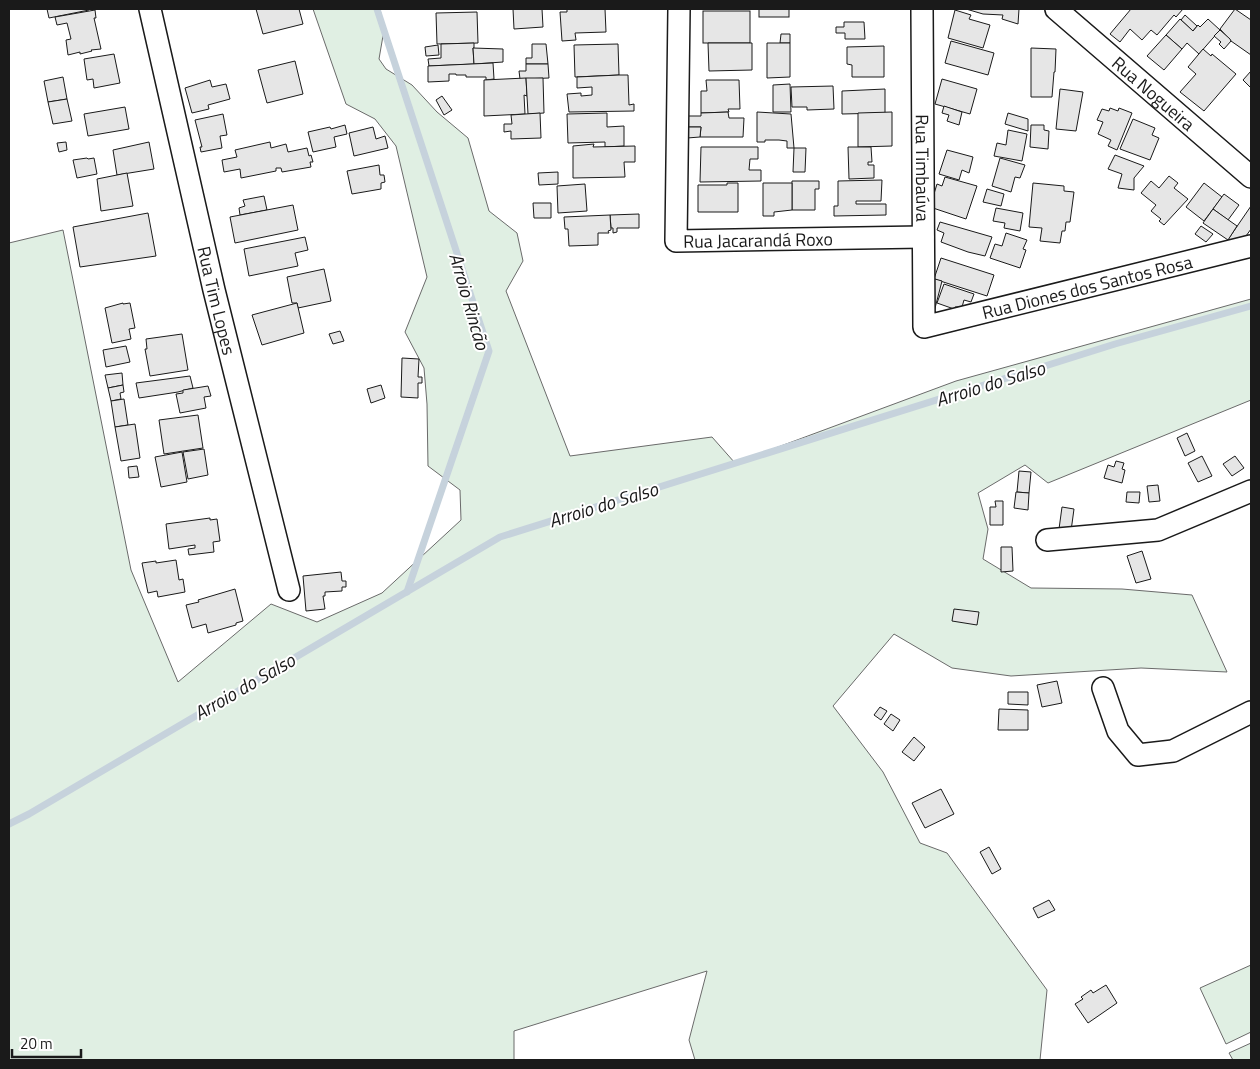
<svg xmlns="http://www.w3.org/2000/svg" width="1260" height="1069" font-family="'Titillium Web',sans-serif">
  <rect width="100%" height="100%" fill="#fff"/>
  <g fill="#e0efe3" stroke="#6a6a6a">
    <polygon points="313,9 380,9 384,30 379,59 386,69 412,85 437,112 468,138 489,211 517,233 523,261 506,291 570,456 712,437 735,463 956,381 1251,299 1251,400 1048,483 1025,465 978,493 988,529 983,559 1031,588 1122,589 1192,595 1227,672 1141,668 1011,676 952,668 894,634 833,706 883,772 920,843 947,853 1047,990 1040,1060 695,1060 689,1040 707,971 514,1031 514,1060 9,1060 9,243 63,230 131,570 178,682 271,604 317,622 382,593 461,520 460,490 428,466 427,404 424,368 405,332 427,277 396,146 375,119 346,104"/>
    <polygon points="1251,965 1251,1032 1226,1044 1200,988"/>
    <polygon points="1251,1043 1251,1060 1233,1060 1229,1053"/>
  </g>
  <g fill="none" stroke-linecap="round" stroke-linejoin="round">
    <g stroke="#c6d2dc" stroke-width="7">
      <polyline points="377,9 489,351 407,592"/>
      <polyline points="9,824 29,814 500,537 1115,344 1251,306"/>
    </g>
  </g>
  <g fill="#e6e6e6" stroke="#1a1a1a">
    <polygon points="47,9 89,9 89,10 49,18"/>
    <polygon points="256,9 299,9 303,24 263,34"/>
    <polygon points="513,9 542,9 543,27 514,29"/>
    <polygon points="567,9 605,9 606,32 575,33 576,40 562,41 560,12 567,12"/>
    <rect x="759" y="9" width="30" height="8"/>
    <polygon points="966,9 1019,9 1018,24 1002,19 1003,15 983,14"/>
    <polygon points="1131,9 1183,9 1176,17 1174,15 1157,35 1151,30 1142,40 1130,29 1120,42 1110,34"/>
    <polygon points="1235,9 1251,20 1251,55 1231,41 1220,29"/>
    <polygon points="95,10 96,18 94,18 101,49 91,50 92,51 80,54 80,52 68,55 66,40 71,39 67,23 57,25 55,17"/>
    <polygon points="955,10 971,15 969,19 990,25 983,48 948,38"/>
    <rect x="703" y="11" width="47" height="32"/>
    <polygon points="477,12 478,43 437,44 436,13"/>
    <polygon points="1185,15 1197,26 1193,31 1181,20"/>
    <polygon points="1180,19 1193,31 1198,25 1200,27 1208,19 1220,30 1199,54 1187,43 1182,49 1166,35"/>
    <polygon points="844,22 864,22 865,39 845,39 845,33 836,33 836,27 844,27"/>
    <polygon points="1220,30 1230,39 1231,41 1224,49 1219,44 1221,42 1214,36"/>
    <polygon points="781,34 790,34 790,43 780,43"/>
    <polygon points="1166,35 1182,49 1164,70 1147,56"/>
    <polygon points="951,41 994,53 988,75 945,63"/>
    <polygon points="474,43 474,48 473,48 474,64 429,66 428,59 441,58 441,44"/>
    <polygon points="708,43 752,43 752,70 709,71"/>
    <polygon points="767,43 790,43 790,77 767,78"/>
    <polygon points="532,44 546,44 548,64 526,64 526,58 532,58"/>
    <polygon points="618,44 619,75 575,77 574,45"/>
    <polygon points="438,45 439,55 426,56 425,47"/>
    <polygon points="884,46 884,77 852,77 852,65 847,64 847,47"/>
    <polygon points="473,48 503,49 503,62 474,64"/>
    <polygon points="1031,48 1056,49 1055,72 1054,72 1052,97 1031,97"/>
    <polygon points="1203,49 1211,56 1212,54 1236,74 1204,111 1180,92 1196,74 1188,67"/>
    <polygon points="114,54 120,83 94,88 93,79 87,80 84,59"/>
    <polygon points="295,61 303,94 267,103 258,70"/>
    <polygon points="493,63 494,79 486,80 486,77 466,77 466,75 456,75 456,74 449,74 449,81 428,82 428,66"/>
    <polygon points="526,64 548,64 549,78 520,79 519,71 526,71"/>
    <polygon points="1251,71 1251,88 1243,80"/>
    <polygon points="619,75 628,75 629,105 634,104 634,111 569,112 567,94 581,93 581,96 592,95 592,87 577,88 577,77"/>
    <polygon points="63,77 67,99 48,102 44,81"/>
    <polygon points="526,78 527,96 524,95 525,114 484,116 484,80"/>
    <polygon points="526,78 543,78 544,113 528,114"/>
    <polygon points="942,79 977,89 970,114 935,104"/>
    <polygon points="210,80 212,87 226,84 230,99 208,105 209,109 192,113 185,88"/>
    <polygon points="706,80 739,80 740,109 728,109 729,112 701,113 701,91 707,91"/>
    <polygon points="790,84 791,112 773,112 773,85"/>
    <polygon points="833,86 834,109 807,110 807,107 792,107 791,87"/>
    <polygon points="885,89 885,113 842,114 842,91"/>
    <polygon points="1060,89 1083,92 1076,131 1056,129"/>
    <polygon points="442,96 452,110 444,115 436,100"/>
    <polygon points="67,99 72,121 53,124 48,102"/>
    <polygon points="944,106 962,112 959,125 947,121 949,115 942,113"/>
    <polygon points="125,107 129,129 88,136 84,114"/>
    <polygon points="1110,108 1118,111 1119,108 1132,113 1117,150 1108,146 1111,140 1098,134 1103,122 1097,120 1102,109 1109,111"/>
    <polygon points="728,112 729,118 744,118 743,137 700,137 701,127 687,127 688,116 701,116 701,113"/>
    <polygon points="757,112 791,114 794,148 787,148 787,141 779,140 765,140 765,142 757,142"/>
    <polygon points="892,112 892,146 858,147 858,113"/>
    <polygon points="540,113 541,138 511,139 511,131 504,132 504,124 512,124 511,115"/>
    <polygon points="607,113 607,127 624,126 624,146 605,147 605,142 568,143 567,114"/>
    <polygon points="1008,113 1028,119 1028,131 1005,124"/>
    <polygon points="223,114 227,135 220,136 222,148 201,152 200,147 202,147 195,120"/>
    <polygon points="1133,119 1155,128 1152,135 1159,138 1150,160 1120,149"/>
    <polygon points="345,125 347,134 334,137 336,147 313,152 308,132 330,127 331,129"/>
    <polygon points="1031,125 1044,125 1044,130 1049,131 1048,149 1030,147"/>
    <polygon points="373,127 376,139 385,136 388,148 354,156 349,133"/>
    <polygon points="687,127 701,127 700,137 687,138"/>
    <polygon points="1008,130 1027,134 1022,161 994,156 997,143 1006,145"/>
    <polygon points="66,142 67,150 59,152 57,143"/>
    <polygon points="149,142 154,169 117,175 113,150"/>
    <polygon points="270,142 271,148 286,144 288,152 307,148 309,156 311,155 313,162 310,162 311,167 282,172 281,168 276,168 276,171 241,178 240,169 224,172 222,160 237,157 235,150"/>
    <polygon points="594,144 593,147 635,146 635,162 624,162 625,177 573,178 573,146"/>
    <polygon points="701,147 758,147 758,159 750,159 749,170 761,170 761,181 700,182"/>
    <polygon points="848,147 871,147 872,162 868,162 868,165 874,165 874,178 849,179"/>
    <polygon points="794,148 806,148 805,172 793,172"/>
    <polygon points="947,150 973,157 969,173 962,170 959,180 939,174"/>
    <polygon points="1115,155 1144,166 1134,178 1134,190 1118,188 1122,174 1108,169"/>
    <polygon points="87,158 88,159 94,158 97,174 77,178 73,160"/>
    <polygon points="1000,158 1025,165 1020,178 1015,177 1011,192 992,186"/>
    <polygon points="379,165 380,175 384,175 385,182 381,183 381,189 352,194 347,171"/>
    <polygon points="558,172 558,184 539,185 538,173"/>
    <polygon points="127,173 133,206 101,211 97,179"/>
    <polygon points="1169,176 1178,183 1174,188 1188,199 1164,225 1159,221 1161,219 1151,211 1156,205 1141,193 1151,181 1159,188"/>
    <polygon points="945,177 977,186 966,219 930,207 937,184 942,186"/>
    <polygon points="882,180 881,201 856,201 856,204 886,204 886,215 834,216 834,206 838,206 838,181"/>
    <polygon points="792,181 819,181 819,189 815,189 815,210 792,210"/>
    <polygon points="727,183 738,183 738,212 698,212 698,185 727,185"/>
    <polygon points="763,183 792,183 792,210 774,212 774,216 763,216"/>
    <polygon points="1033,183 1064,186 1064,191 1074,192 1070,222 1066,222 1065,231 1062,231 1060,243 1040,241 1042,228 1029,227"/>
    <polygon points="1204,183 1222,197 1204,221 1186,207"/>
    <polygon points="585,184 587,211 558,213 557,186"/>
    <polygon points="987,189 1004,194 1001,206 983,202"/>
    <polygon points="1224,194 1239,205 1228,220 1213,209"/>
    <polygon points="264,196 267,210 240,215 239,208 245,206 243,200"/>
    <polygon points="533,203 551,203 551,218 534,218"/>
    <polygon points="293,205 298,230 235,243 230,217"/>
    <polygon points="1251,206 1251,229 1246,236 1227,241"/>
    <polygon points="996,208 1023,213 1020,231 1004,228 1005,223 993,221"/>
    <polygon points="1213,209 1237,226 1228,240 1203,223"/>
    <polygon points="148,213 156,256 80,267 73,227"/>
    <polygon points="639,214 639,228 617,228 617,232 613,233 613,228 611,228 610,215"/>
    <polygon points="610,215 611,230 608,231 609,233 598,233 598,245 569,246 568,229 565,229 564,217"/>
    <polygon points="940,222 992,237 985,256 968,252 941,242 944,233 937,230"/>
    <polygon points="1201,226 1213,234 1206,242 1195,234"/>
    <polygon points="1006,233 1027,240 1023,249 1026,250 1020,268 990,258 995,244 1002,246"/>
    <polygon points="305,237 308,250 295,253 298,266 249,276 244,249"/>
    <polygon points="941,258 994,275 987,296 934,279"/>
    <polygon points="324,269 331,301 298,308 297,303 292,303 287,277"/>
    <polygon points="928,277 942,281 934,312"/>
    <polygon points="944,284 974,294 971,302 964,300 962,307 955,307 954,309 937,303"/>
    <polygon points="123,303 123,304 130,303 135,328 129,329 131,339 112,343 105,308"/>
    <polygon points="297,303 304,333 262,345 252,315"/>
    <polygon points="340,331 344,341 333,344 329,334"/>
    <polygon points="182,334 188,370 150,376 145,349 147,349 146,339"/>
    <polygon points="126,346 130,362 106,367 103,350"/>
    <polygon points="402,358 419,359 418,377 422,377 422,383 418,383 418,398 401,397"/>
    <polygon points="122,373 123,385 108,388 105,375"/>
    <polygon points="190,376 193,388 178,392 139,398 136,383"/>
    <polygon points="123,385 124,392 120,393 121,399 111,401 108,388"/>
    <polygon points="381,385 385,398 371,403 367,389"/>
    <polygon points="208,386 211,396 204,397 206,408 180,413 176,394 183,393 183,390"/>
    <polygon points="124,399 128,425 115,427 111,401"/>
    <polygon points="198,415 203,448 164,454 159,420"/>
    <polygon points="135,424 140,458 121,461 115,427"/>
    <polygon points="1187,433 1195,451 1185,456 1177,438"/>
    <polygon points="204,449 208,475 188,479 183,452"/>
    <polygon points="182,452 187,482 161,487 155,457"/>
    <polygon points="1202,456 1212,476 1198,482 1188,463"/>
    <polygon points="1235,456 1244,468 1232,476 1223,464"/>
    <polygon points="1116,461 1124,463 1122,469 1125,470 1122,483 1104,478 1108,465 1114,467"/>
    <polygon points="137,466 139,477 129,478 128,467"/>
    <polygon points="1019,471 1031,472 1029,493 1017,492"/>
    <polygon points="1158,485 1160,501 1149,502 1147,486"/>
    <polygon points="1016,492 1029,493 1028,510 1014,508"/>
    <polygon points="1127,492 1140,492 1139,503 1126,502"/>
    <polygon points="995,501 1003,501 1003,525 990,525 990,507 996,507"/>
    <polygon points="1062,507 1074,509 1071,531 1059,529"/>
    <polygon points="210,518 210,520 217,519 220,541 213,542 214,552 189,555 188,549 195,548 195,545 169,549 166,524"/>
    <polygon points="1001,547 1012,547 1013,571 1001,572"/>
    <polygon points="1142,551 1151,579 1136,583 1127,556"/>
    <polygon points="176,560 179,580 183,579 185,592 158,597 157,591 148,593 142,563 156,561 156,563"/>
    <polygon points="341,572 342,581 346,581 346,587 342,587 342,591 325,592 325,596 323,596 325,609 306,611 303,576"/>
    <polygon points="235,589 243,621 236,623 236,625 208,633 206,624 192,628 186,605 199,602 198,600"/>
    <polygon points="954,609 979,612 977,625 952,621"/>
    <polygon points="1057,681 1062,703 1042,707 1037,685"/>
    <polygon points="1008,692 1028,692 1028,705 1008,704"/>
    <polygon points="880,707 887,711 881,720 874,715"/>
    <polygon points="999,709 1028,710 1028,730 998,730"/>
    <polygon points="891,714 900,720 893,731 884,724"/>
    <polygon points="914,737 925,747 914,761 902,752"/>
    <polygon points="941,789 954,814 925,828 912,803"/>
    <polygon points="989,847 1001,869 992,874 980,852"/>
    <polygon points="1049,900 1055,910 1038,918 1033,908"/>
    <polygon points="1106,985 1117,1003 1088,1023 1075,1004 1083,999 1081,997 1091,990 1093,993"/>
  </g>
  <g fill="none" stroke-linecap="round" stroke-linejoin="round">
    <g stroke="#1a1a1a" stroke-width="24">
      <g id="street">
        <path id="s1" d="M150 9 214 290 289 590"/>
        <path id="s2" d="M679 9 676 241 923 237"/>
        <path id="s3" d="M922 9 924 327 1251 246"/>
        <path id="s4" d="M1056 9 1251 177"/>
        <polyline points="1047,540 1158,530 1251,491"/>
        <polyline points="1103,688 1118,731 1138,755 1173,751 1251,712"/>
      </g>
    </g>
    <use href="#street" stroke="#fff" stroke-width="21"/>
  </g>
  <g text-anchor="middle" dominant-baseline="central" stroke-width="4" stroke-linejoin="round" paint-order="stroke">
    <g font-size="18" fill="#1a1a1a" stroke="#fff">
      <text stroke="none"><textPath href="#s4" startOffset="129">Rua Nogueira</textPath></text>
      <text stroke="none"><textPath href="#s3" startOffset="159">Rua Timbaúva</textPath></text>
      <text stroke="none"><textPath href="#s2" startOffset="314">Rua Jacarandá Roxo</textPath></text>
      <text stroke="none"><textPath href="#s3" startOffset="486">Rua Diones dos Santos Rosa</textPath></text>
      <text stroke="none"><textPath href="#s1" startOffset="299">Rua Tim Lopes</textPath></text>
    </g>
    <g font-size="19" font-style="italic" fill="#1a1a1a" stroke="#fff">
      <text transform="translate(470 301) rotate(74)">Arroio Rincão</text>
      <text transform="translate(990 383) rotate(-17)">Arroio do Salso</text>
      <text transform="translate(603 504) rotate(-17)">Arroio do Salso</text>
      <text transform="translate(244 686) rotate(-30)">Arroio do Salso</text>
    </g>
  </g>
  <rect width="1260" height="1069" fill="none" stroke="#1a1a1a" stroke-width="20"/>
  <path d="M12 1049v8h69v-8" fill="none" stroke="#1a1a1a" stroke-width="2.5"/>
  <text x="20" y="1049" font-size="15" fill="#1a1a1a" stroke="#ffffff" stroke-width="4" paint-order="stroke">20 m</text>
</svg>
